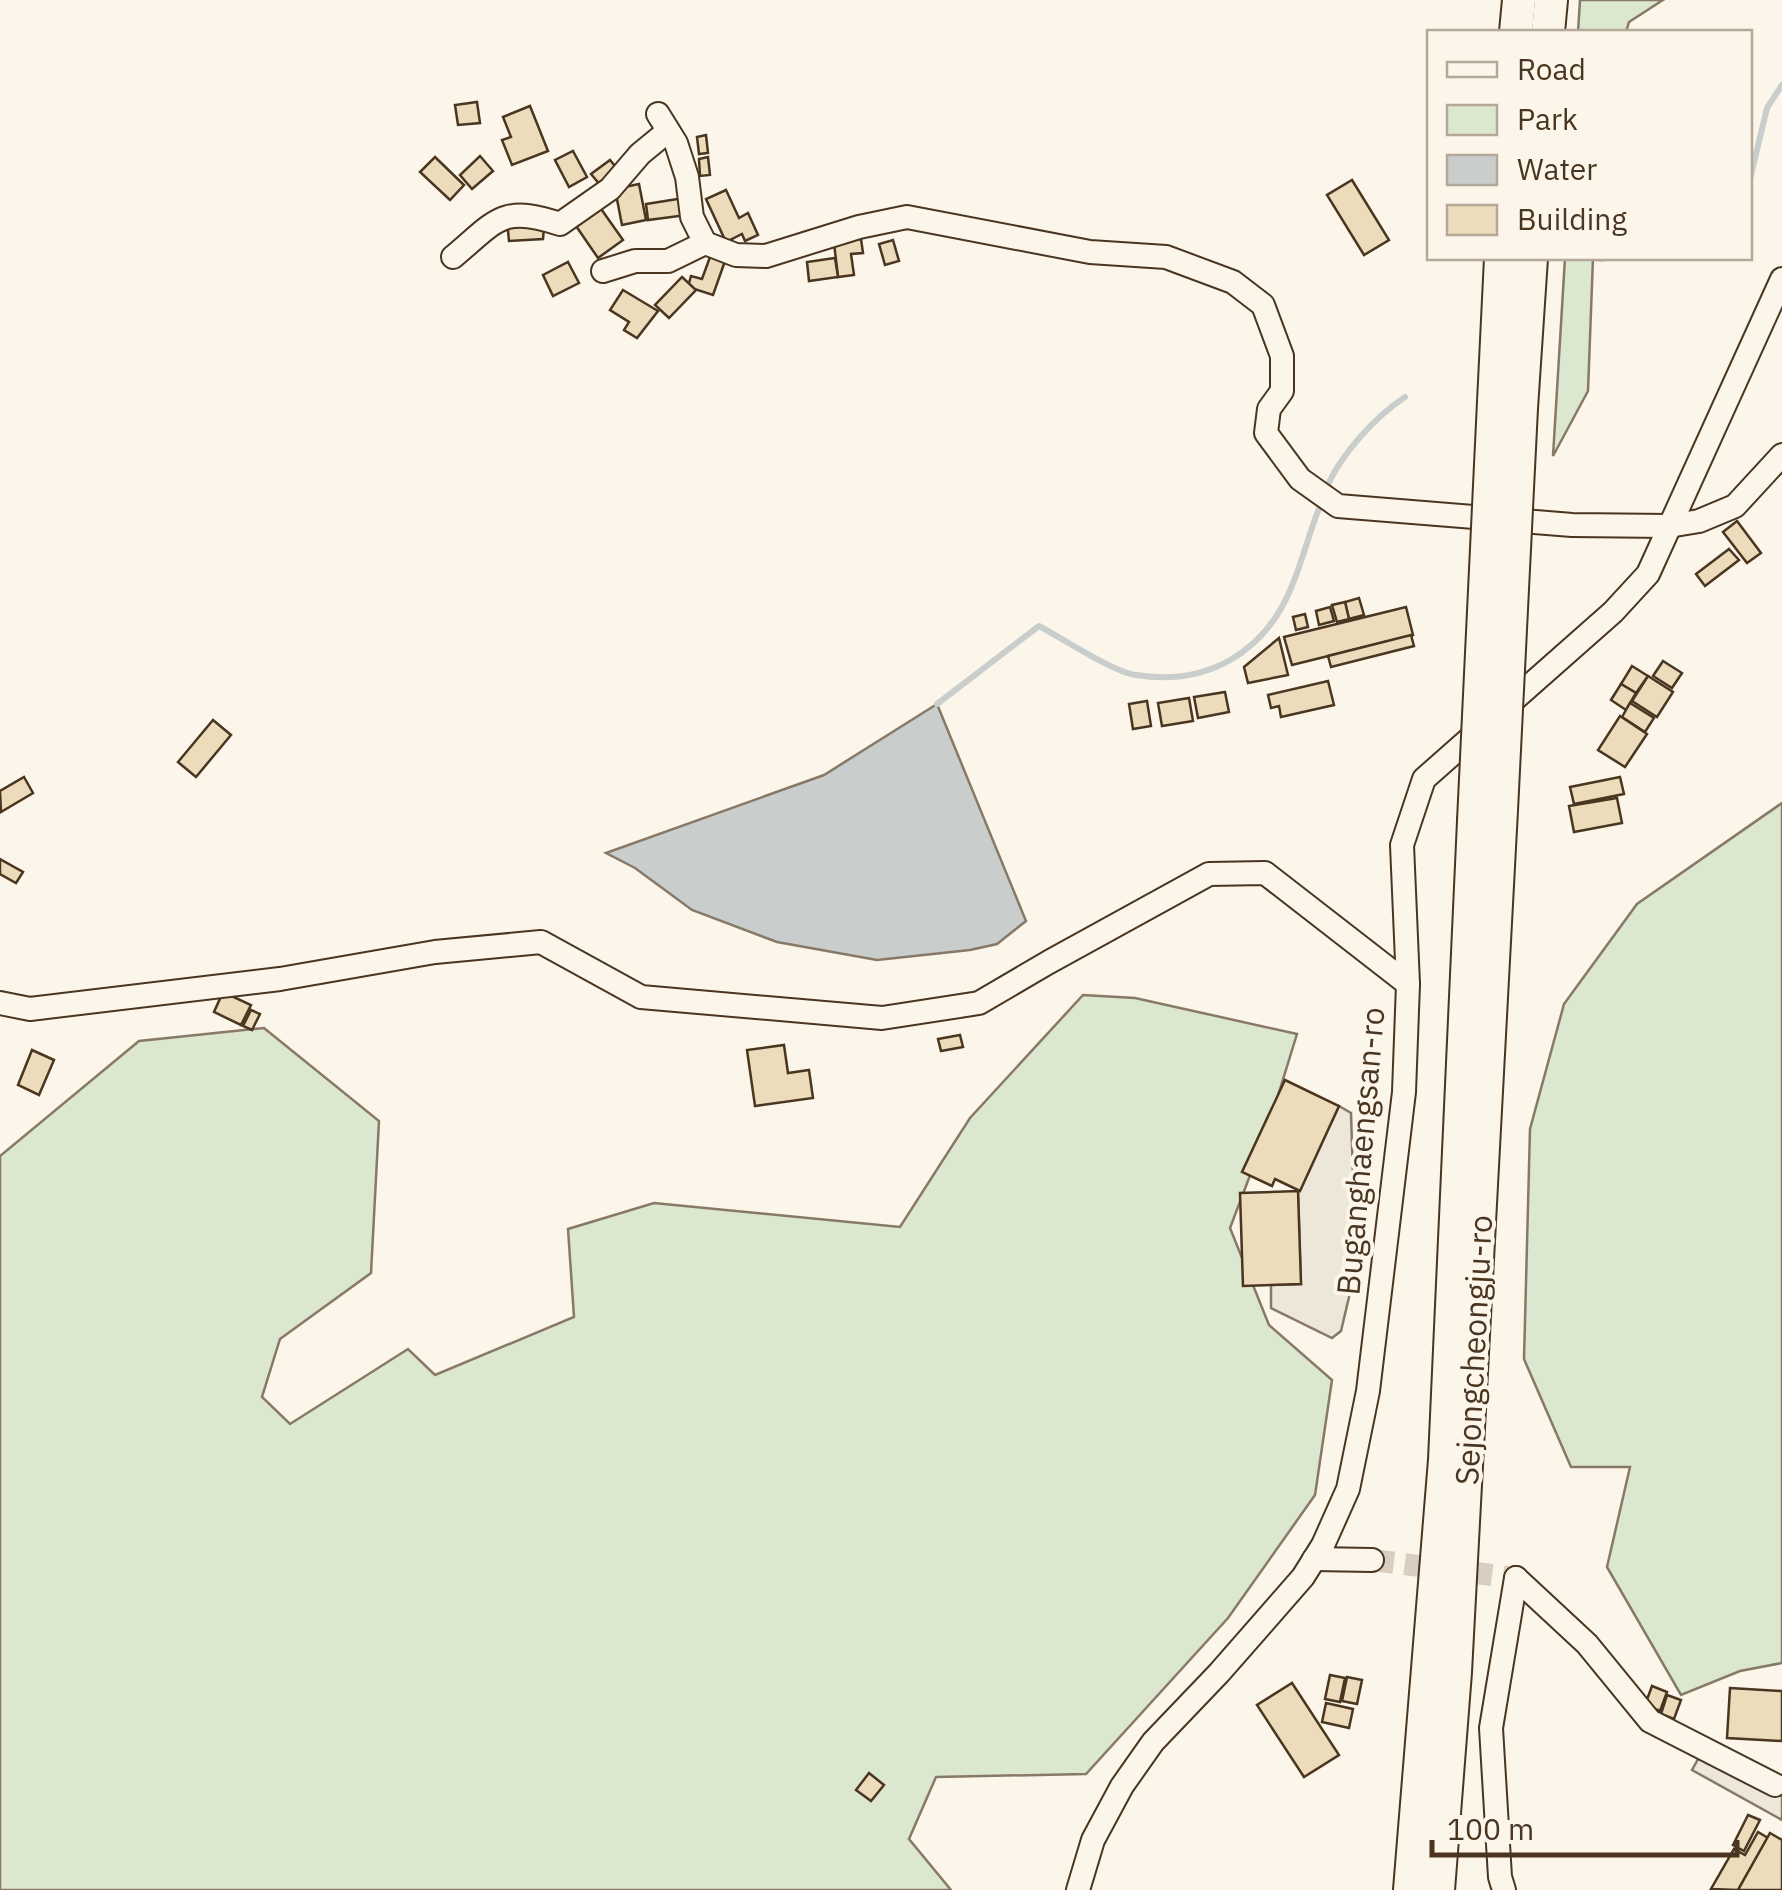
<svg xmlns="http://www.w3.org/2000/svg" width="1782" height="1890" font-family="'IBM Plex Sans',sans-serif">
  <rect width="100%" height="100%" fill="#fbf6e9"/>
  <g fill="#dce7d0" stroke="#887966" stroke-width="2.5">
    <polygon points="1580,0 1663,0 1629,22 1626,32 1578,32"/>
    <polygon points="1565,258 1593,258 1588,391 1553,456"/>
    <polygon points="1782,803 1782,1663 1740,1671 1681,1695 1607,1567 1630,1467 1571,1467 1524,1359 1530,1129 1564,1004 1637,904"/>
    <polygon points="1083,995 1135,998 1297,1034 1268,1128 1230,1228 1269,1325 1332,1380 1315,1495 1228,1618 1086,1774 936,1777 909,1839 951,1890 0,1890 0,1156 139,1041 264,1028 379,1121 371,1273 280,1339 262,1397 290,1424 408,1349 435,1375 574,1317 568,1229 654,1203 900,1227 970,1118"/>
  </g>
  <g fill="#ede7d9" stroke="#887966" stroke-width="2.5">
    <polygon points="1339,1106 1351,1113 1353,1176 1366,1203 1354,1276 1341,1331 1332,1338 1271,1308 1271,1285 1301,1284 1298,1191"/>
    <polygon points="1702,1752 1782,1796 1782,1820 1692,1770"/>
  </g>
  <polygon fill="#c9cecd" stroke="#887966" stroke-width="2.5" points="937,704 1026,921 997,944 970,950 877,960 777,942 692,910 635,868 606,853 824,775"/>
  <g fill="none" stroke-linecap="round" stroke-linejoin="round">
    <g stroke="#c9cecd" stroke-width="6">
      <polyline points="1750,179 1767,108 1782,85"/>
      <polyline points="1601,259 1608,258"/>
      <path d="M1326 489C1340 455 1375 417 1405 397"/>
      <path d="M937 704 1039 626C1062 638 1113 672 1136 675 1206 686 1264 654 1291 588 1303 560 1310 529 1322 501"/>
    </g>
  </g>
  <g fill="#ecdcbc" stroke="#4a3520" stroke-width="2.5">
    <polygon points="477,102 480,123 458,125 455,105"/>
    <polygon points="530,106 548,151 512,165 502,140 511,137 503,117"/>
    <polygon points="706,135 708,153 699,154 697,137"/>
    <polygon points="573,151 587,177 569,187 555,160"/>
    <polygon points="480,156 493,171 472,189 460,175"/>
    <polygon points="435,157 464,185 450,200 420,172"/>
    <polygon points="708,157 710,175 700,176 699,159"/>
    <polygon points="610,160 620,172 601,186 591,174"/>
    <polygon points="1352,180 1389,240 1364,255 1327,195"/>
    <polygon points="639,184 646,220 622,225 615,189"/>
    <polygon points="726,190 739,218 748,213 758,235 745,241 742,234 726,242 706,199"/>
    <polygon points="684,198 687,215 648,220 646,204"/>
    <polygon points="599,206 623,240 598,258 574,223"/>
    <polygon points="507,220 544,227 543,239 509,241"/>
    <polygon points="861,239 863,253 851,254 854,275 838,277 834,243"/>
    <polygon points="893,240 899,261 885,265 879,244"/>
    <polygon points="710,257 725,261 713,295 688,287 691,276 702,279"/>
    <polygon points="835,258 838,277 809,281 807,262"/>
    <polygon points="568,262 579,283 553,296 543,275"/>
    <polygon points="682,277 696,290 669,318 655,305"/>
    <polygon points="623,290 658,311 637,338 624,330 629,322 610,310"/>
    <polygon points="1737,521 1761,553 1747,563 1723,532"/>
    <polygon points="1729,549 1739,560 1705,586 1696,574"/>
    <polygon points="1359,598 1364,615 1349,619 1345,602"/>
    <polygon points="1345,602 1349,619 1337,622 1332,605"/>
    <polygon points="1330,607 1334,621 1319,625 1316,611"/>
    <polygon points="1406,607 1413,635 1292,665 1284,637"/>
    <polygon points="1305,614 1308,627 1296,630 1293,617"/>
    <polygon points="1411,635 1414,646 1331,667 1328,656"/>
    <polygon points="1279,638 1288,675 1248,683 1244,667"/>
    <polygon points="1663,661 1682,673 1672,688 1653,676"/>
    <polygon points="1632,666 1648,676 1636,693 1621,684"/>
    <polygon points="1648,676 1673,692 1657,717 1632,701"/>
    <polygon points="1328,681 1334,705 1281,717 1279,706 1271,708 1268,695"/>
    <polygon points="1621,684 1636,693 1626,710 1611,700"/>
    <polygon points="1225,692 1229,712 1198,718 1194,697"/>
    <polygon points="1189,698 1193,721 1162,726 1158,703"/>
    <polygon points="1147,701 1151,726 1133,729 1129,704"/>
    <polygon points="1630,703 1654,718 1645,732 1622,717"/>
    <polygon points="1620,716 1647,734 1625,767 1598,750"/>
    <polygon points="213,720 231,735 196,777 178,762"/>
    <polygon points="24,777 33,793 1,812 0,791"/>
    <polygon points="1620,777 1624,794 1574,804 1570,787"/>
    <polygon points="1617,798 1622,823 1574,832 1569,806"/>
    <polygon points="0,859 23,872 16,883 0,874"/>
    <polygon points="223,992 251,1005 241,1025 214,1012"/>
    <polygon points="251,1010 260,1014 252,1030 243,1026"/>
    <polygon points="960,1035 963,1047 941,1051 938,1039"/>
    <polygon points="784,1045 788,1073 809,1070 813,1098 755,1106 747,1050"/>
    <polygon points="32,1050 54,1060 39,1095 18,1085"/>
    <polygon points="1285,1080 1339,1106 1300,1191 1275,1179 1272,1186 1242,1172"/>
    <polygon points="1298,1191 1301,1284 1243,1286 1240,1193"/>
    <polygon points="1330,1675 1345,1678 1340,1702 1325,1699"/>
    <polygon points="1347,1677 1362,1680 1357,1704 1342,1701"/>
    <polygon points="1292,1683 1339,1755 1304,1777 1257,1705"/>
    <polygon points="1652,1686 1667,1692 1660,1711 1645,1705"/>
    <polygon points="1730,1688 1782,1691 1782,1741 1727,1738"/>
    <polygon points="1667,1695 1681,1700 1674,1719 1661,1714"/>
    <polygon points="1326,1703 1353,1709 1349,1728 1322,1722"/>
    <polygon points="869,1773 884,1785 871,1801 856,1790"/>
    <polygon points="1748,1815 1760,1820 1744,1851 1733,1845"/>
    <polygon points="1758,1832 1768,1838 1738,1890 1711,1889 1734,1849 1745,1855"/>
    <polygon points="1770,1833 1782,1840 1782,1890 1738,1890"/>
  </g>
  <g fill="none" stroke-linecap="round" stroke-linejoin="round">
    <polyline stroke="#d8cfc1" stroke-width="22" stroke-dasharray="22 11" stroke-linecap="butt" points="1372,1560 1516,1578"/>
    <g stroke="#4a3520" stroke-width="26">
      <g id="minor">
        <polyline points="658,114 676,143 687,177 692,217 705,243 736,255 766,256 859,227 907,217 1090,252 1166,257 1233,282 1263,305 1282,356 1282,391 1269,409 1266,433 1300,479 1338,506 1572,525 1669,526 1699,521 1735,506 1782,455"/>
        <path d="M453 257C496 221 502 204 560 224L610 189 640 154 668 131"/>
        <polyline points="603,271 635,261 668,261 705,243"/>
        <polyline points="0,1003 30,1009 280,979 435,952 541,942 641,997 882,1018 979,1003 1049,962 1209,874 1265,873 1408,984"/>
        <polyline points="1314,1559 1372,1560"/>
        <polyline points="1516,1578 1587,1644 1650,1721 1775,1785"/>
        <polyline points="1078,1890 1093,1840 1122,1786 1153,1742 1219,1673 1303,1577 1323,1545 1348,1489 1368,1391 1404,1092 1408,984 1402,845 1424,779 1613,612 1648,574 1782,279"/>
        <polyline points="1504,1890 1500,1877 1491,1728 1516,1578"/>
      </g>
    </g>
    <g stroke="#4a3520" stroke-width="36">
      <g id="highway">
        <polyline points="1516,32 1519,0"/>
        <polyline points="1548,32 1551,0"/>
        <polyline points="1494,402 1501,258"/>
        <polyline points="1521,408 1531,258"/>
        <polyline points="1410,1890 1445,1460 1474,821"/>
        <polyline points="1438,1890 1455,1672 1501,810"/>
      </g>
    </g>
    <use href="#minor" stroke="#fbf6e9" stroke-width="22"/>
    <use href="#highway" stroke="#fbf6e9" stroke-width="32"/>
    <g stroke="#4a3520" stroke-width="36" stroke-linecap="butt">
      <g id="highway-bridge">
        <polyline points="1501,810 1521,408"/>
        <polyline points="1474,821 1494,402"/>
      </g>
    </g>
    <use href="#highway-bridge" stroke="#fbf6e9" stroke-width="32"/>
  </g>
  <g text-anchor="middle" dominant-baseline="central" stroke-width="8" stroke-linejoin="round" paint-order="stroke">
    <g font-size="32" fill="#4a3520" stroke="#fbf6e9">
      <text transform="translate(1360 1151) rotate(-85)">Buganghaengsan-ro</text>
      <text transform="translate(1473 1350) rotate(-87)">Sejongcheongju-ro</text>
    </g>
  </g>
  <rect x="1427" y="30" width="325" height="230" fill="#fbf6e9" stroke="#b4a999" stroke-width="2.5"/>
  <rect x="1447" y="62" width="50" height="15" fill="#fbf6e9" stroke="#b4a999" stroke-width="2.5"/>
  <text x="1517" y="80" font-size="30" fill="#4a3520">Road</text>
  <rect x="1447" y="105" width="50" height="30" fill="#dce7d0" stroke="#b4a999" stroke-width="2.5"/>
  <text x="1517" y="130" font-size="30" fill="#4a3520">Park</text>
  <rect x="1447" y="155" width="50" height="30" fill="#c9cecd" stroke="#b4a999" stroke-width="2.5"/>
  <text x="1517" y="180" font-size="30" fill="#4a3520">Water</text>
  <rect x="1447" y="205" width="50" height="30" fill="#ecdcbc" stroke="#b4a999" stroke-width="2.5"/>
  <text x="1517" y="230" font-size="30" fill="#4a3520">Building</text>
  <path d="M1432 1840v15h305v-15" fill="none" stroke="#4a3520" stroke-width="5"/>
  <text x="1447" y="1840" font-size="30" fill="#4a3520" stroke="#fbf6e9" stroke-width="8" paint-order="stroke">100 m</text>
</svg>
